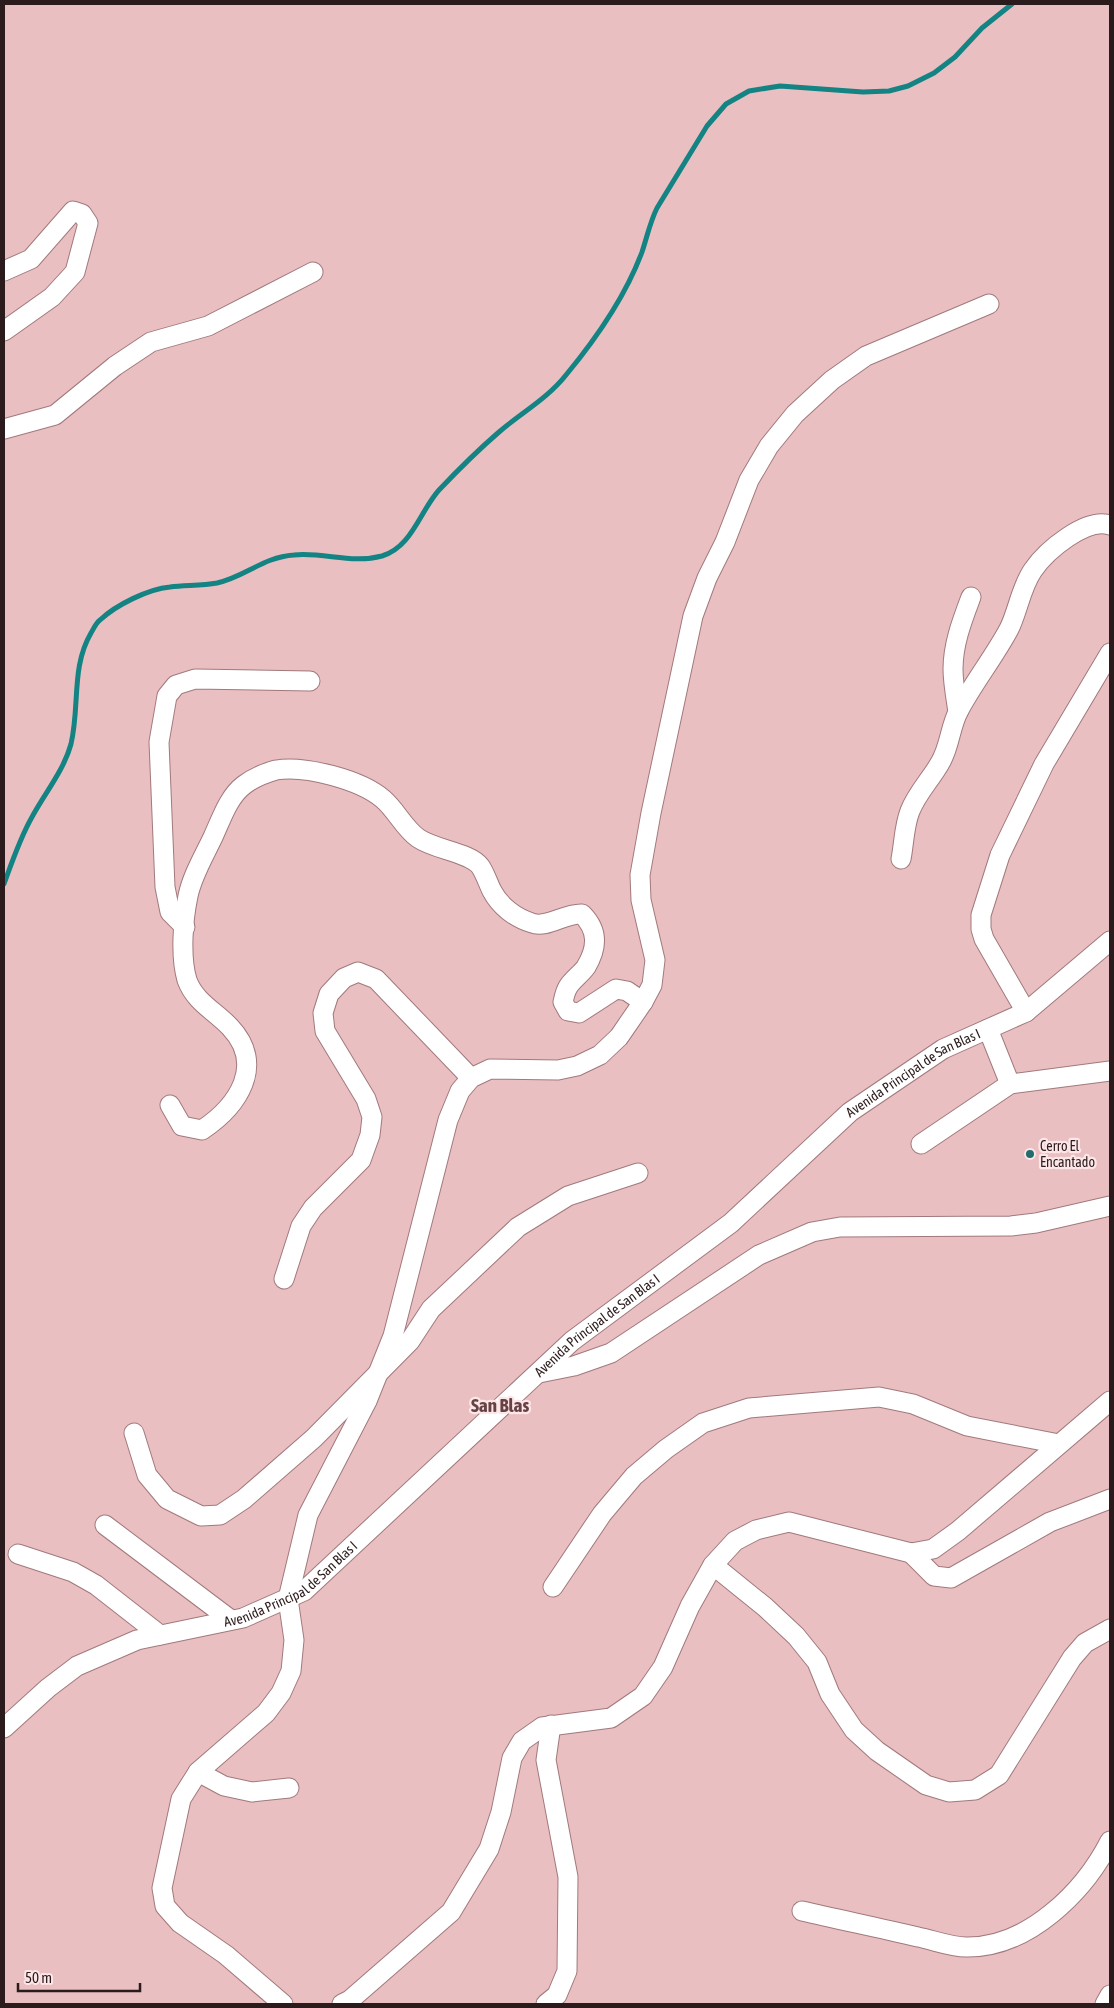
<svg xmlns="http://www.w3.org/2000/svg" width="1114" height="2008" font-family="'Asap Condensed',sans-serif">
  <rect width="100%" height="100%" fill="#eabfc1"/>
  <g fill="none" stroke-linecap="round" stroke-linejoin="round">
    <path stroke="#138383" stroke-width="5" d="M4 884C12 862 20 838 32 817 45 793 64 770 71 744 80 706 71 667 91 633 94 628 96 623 100 620 116 605 148 589 170 587 185 585 201 586 217 583 245 577 263 557 294 555 324 552 352 564 382 556 412 547 420 511 439 490 458 470 477 451 499 432 521 413 547 399 566 375 595 340 626 295 642 252 647 237 650 222 657 208L707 126 726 104 749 91 780 86 863 92 889 91 908 86 934 73 955 57 982 28 1012 4"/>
    <g stroke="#a1797c" stroke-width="21">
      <g id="street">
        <polyline points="4,271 31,259 73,211 82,214 88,223 75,272 52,297 4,331"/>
        <polyline points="4,429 55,415 115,366 151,342 208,326 313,272"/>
        <path d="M958 712C956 698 953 683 953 669 953 644 962 621 971 597"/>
        <path d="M901 859C904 844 904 826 910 811 917 793 931 779 940 763 950 747 950 726 959 710 974 682 994 657 1009 629 1018 611 1021 587 1033 570 1046 551 1086 517 1110 525"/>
        <polyline points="185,927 170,912 165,887 159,742 167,696 176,685 195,679 310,681"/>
        <polyline points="1026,1012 984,939 981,929 981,915 1000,855 1044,764 1110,653"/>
        <polyline points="988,1029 1010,1084"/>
        <path d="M170 1105 182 1126 202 1130C238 1106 266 1065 230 1027 215 1011 195 1002 187 980 180 956 183 920 188 896 192 876 204 856 213 837 221 820 228 797 244 785 253 778 265 773 276 770 305 765 361 780 383 799 396 810 404 828 418 838 435 850 469 852 480 866 485 873 488 883 492 891 500 906 515 918 532 923 547 929 564 913 582 914 598 930 598 947 586 967 581 974 572 980 568 987 565 992 564 998 563 1002L568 1011 579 1013 616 989 627 991 643 1002"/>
        <polyline points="921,1144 1010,1084 1110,1071"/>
        <polyline points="284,1279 301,1226 313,1208 361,1160 370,1135 372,1117 366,1099 325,1031 323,1013 329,994 344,978 358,972 376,979 471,1078"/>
        <polyline points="539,1373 574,1366 611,1353 759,1255 812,1232 840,1227 1011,1226 1036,1223 1110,1206"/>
        <polyline points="134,1433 147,1475 167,1499 201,1516 220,1515 244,1499 314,1438 410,1341 431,1309 518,1227 568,1196 638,1173"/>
        <polyline points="105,1525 231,1620"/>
        <polyline points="911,1553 934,1576 951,1578 1050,1522 1110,1499"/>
        <polyline points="18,1554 73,1572 96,1585 160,1635"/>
        <polyline points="713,1565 765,1607 796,1636 817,1662 830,1694 854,1730 877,1751 926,1785 949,1792 975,1790 999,1775 1072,1658 1085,1643 1110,1629"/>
        <polyline points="553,1587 602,1514 634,1476 666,1449 703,1423 749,1408 879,1397 913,1404 967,1426 1059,1444"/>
        <path id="s1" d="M4 1728 48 1688 77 1666 137 1640 243 1618 304 1591 572 1341 731 1223 850 1112 943 1049 1026 1012 1110 941"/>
        <polyline points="198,1772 224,1786 252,1792 289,1788"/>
        <path d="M802 1911C841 1920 880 1928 918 1937 933 1940 951 1947 966 1947 1028 1948 1084 1892 1110 1841"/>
        <polyline points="283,2004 226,1955 180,1923 165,1906 162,1888 181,1799 198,1772 266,1713 281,1693 291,1671 294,1640 288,1599 308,1515 367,1401 393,1336 448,1120 460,1091 471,1078 490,1069 558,1070 577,1066 600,1055 619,1037 643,1002 652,985 655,960 641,900 640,875 651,813 693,616 707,578 725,542 749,480 769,446 795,414 832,380 866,356 989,304"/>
        <polyline points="342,2004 350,2000 451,1912 489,1849 501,1812 512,1758 522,1741 542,1727 611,1718 643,1696 663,1667 690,1606 713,1565 735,1541 756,1530 789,1522 911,1553 933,1549 958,1531 1110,1401"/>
        <polyline points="546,2004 557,1995 567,1971 568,1877 546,1760 551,1725"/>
        <polyline points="1105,2004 1110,1995"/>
      </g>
    </g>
    <use href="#street" stroke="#fff" stroke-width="19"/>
  </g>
  <circle fill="#216c6c" stroke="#fde6e7" stroke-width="2" cx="1030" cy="1154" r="5"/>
  <g text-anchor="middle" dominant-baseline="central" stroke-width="4.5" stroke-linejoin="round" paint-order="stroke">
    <g font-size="14" fill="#2b1b1c" stroke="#fde6e7">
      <text stroke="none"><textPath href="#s1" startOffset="1138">Avenida Principal de San Blas I</textPath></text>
      <text stroke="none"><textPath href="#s1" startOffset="732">Avenida Principal de San Blas I</textPath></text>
      <text stroke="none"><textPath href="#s1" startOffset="328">Avenida Principal de San Blas I</textPath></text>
    </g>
    <g font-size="14" fill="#2b1b1c" stroke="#fde6e7" text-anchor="start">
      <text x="1040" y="1146">Cerro El<tspan x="1040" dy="16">Encantado</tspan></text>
    </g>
    <g font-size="19" font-weight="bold" fill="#664245" stroke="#fde6e7">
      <text x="500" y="1405">San Blas</text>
    </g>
  </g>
  <rect width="1114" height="2008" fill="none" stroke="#2b1b1c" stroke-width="10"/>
  <path d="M18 1983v8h122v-8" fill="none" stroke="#2b1b1c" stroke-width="2.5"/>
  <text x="25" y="1983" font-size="15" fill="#2b1b1c" stroke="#fde6e7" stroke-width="4" paint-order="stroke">50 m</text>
</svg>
